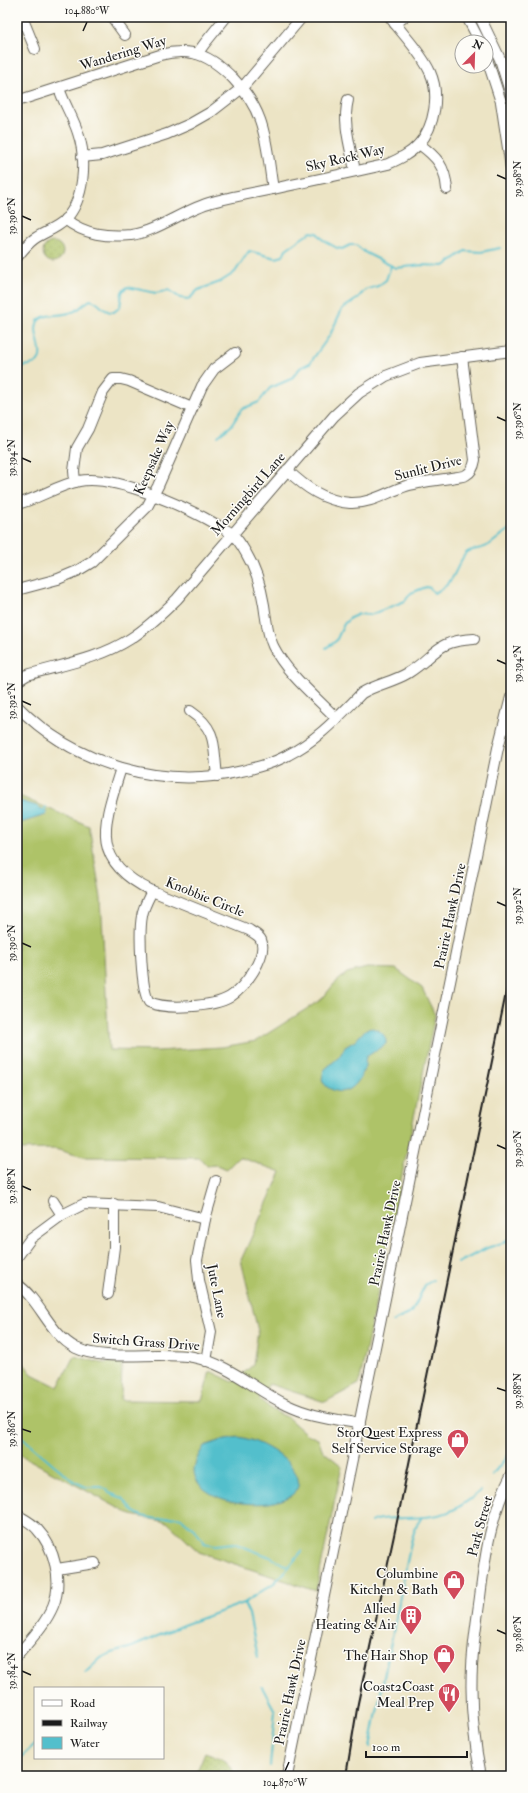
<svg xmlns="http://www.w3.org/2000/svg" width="528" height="1793" font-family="'IM FELL Double Pica',serif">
  <defs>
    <pattern id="park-dots" width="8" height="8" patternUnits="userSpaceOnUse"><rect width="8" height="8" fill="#aec368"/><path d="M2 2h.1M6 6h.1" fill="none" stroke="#95a75a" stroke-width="1.8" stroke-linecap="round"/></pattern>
  </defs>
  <rect width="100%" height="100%" fill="#fdfcf7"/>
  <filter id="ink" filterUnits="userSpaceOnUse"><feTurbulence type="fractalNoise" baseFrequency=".025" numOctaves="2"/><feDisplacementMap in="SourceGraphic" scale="8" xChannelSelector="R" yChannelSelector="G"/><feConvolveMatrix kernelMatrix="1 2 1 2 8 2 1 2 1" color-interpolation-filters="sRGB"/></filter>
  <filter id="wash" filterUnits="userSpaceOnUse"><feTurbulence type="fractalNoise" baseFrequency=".012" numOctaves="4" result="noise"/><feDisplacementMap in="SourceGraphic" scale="16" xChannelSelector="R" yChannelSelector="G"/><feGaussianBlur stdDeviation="0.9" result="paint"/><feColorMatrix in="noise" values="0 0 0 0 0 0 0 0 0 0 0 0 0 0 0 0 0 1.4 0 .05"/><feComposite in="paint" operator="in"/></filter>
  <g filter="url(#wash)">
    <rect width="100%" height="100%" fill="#ece4c5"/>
    <polygon fill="#aec368" stroke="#657042" points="17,795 89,826 101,898 109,1050 158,1051 222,1047 256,1041 322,999 334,984 347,973 367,968 396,969 422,988 435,1015 359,1384 325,1402 269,1384 259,1399 274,1411 287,1417 306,1434 318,1439 323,1451 342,1466 316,1591 199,1552 167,1522 131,1515 17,1453 17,1355 32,1374 58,1387 74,1356 102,1363 122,1362 121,1400 202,1401 210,1371 233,1382 253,1365 258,1331 241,1260 281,1172 239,1157 227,1169 216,1165 207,1166 200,1158 83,1157 55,1149 17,1150"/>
    <g fill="url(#park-dots)" stroke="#657042">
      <circle cx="53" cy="252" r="10"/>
      <path d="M205 1752C218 1757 232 1760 234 1776H195Z"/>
    </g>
    <g fill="#53bfcc" stroke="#386e74">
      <polygon points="17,800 37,806 47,812 46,815 17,824"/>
      <path d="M373 1028C380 1031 387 1035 386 1044L366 1057C365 1061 365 1064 365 1067 361 1080 351 1095 336 1091 329 1089 324 1086 322 1079L324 1070 339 1057 345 1047 355 1041 366 1029Z"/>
      <path d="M239 1437C257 1440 279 1452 291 1466 331 1515 197 1516 194 1471 194 1462 200 1453 204 1446L225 1439Z"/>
    </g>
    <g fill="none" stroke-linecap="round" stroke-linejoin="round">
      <g stroke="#53bfcc" stroke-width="2">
        <path d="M17 410 21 397 19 372 23 366C57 364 29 337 38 321 43 314 56 316 64 314 79 312 79 307 90 300 100 301 102 313 114 312L120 307 122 292 127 287 156 293 169 290 180 298 189 299 198 290 220 282 231 275 235 272 249 251 276 258 283 256 286 249 311 232 317 233 323 240 337 248 342 249 350 245H356L366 253 396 268 422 265 444 266 465 251 481 252 500 248"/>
        <polyline points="218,436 231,426 242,409 259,402 270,388 291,379 300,368 310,363 330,335 342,309 357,299 365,290 378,286 386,280 391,266"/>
        <path d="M326 648 336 641 344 624 350 618 359 614 370 615 405 601 411 593 426 587 430 588 434 593C456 584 454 568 466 553 472 548 480 550 487 546 496 541 502 533 511 529"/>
        <polyline points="44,810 46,807"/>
        <polyline points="458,1263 487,1248 505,1242 511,1237"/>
        <polyline points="392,1322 412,1312 425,1285 433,1280"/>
        <polyline points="17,1433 53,1464 75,1482 86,1487 101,1487 106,1489 109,1493 123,1498 134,1512 142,1516 157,1519 177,1517 181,1518 196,1531 204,1543 216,1545 234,1543 270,1557 288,1567"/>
        <polyline points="492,1475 511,1452"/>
        <path d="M371 1522C381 1517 393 1519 404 1518 438 1518 455 1514 480 1491"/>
        <polyline points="244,1603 249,1614 258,1657"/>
        <polyline points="85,1673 101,1658 109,1654 132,1647 183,1625 244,1603 274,1583 283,1574 302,1551"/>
        <polyline points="262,1687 275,1711 270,1766"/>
        <polyline points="370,1747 411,1542 416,1526 422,1517"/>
        <polyline points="17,1761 35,1744"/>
      </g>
    </g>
  </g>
  <g filter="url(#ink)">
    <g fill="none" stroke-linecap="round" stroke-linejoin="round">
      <g stroke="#656257" stroke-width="12">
        <g id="minor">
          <polyline points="22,17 35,49"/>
          <polyline points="112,17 125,35"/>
          <polyline points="467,17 480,42"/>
          <polyline points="480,17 500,59 511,95"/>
          <polyline points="395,24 404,17"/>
          <polyline points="197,54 205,43 226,17"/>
          <polyline points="486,56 501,102 511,168"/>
          <path d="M348 100C342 123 351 149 355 171"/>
          <path d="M17 101 160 55C171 52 181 51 193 53 221 59 251 94 260 120 268 142 269 166 273 189"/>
          <path d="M419 144C437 157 445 166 447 189"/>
          <polyline points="82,157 102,155 167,134 190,124 211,112 242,88 302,17"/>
          <path d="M65 219C85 235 107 237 131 235 156 232 185 209 212 202 232 197 252 193 272 189 310 181 349 173 388 164 399 159 410 154 419 144 435 126 440 94 430 72 421 52 403 35 390 17"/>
          <path d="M17 257C22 251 27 244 34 239 44 232 56 229 65 220 85 199 87 159 78 133 73 117 64 104 59 88"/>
          <path d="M287 470C305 487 324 501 350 503 371 504 387 492 406 486 420 482 436 480 451 478 455 477 462 477 466 475 472 472 474 466 475 460L462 357"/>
          <polyline points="75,482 74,471 77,448 88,429 103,392 113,379 121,379 129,381 192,408"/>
          <path d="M17 504C38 499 58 485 79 481 115 474 188 508 219 526 223 529 228 530 232 534 238 539 242 546 246 553 255 568 261 587 264 605 266 618 267 633 273 646 287 674 315 696 337 719"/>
          <polyline points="17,590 58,579 77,571 92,562 147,507 158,486 202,386 214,369 235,353"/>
          <path d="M17 681 27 675C61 665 99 659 130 639 147 628 162 614 177 599L334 416 359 393 386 376 420 363 511 351"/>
          <path d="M17 706C75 765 162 790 242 771 258 767 274 763 288 755 318 740 339 716 362 693 377 684 393 682 408 673 437 655 434 641 474 639"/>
          <path d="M190 711C218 730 213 745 217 776"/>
          <path d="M121 768C104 823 88 860 152 891"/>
          <path d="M152 891 249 930C253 933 259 935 261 940 268 956 244 988 230 997 214 1007 166 1010 149 1002 141 990 139 932 142 916 143 908 148 899 152 891Z"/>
          <polyline points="53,1201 62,1215"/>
          <polyline points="17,1257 31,1238 62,1215 84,1204 158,1207 205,1219"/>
          <path d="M17 1284C41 1301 49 1334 76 1348 104 1362 159 1351 193 1357 229 1364 254 1389 287 1405 309 1416 335 1419 360 1424"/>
          <polyline points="108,1294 114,1247 114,1204"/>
          <polyline points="206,1361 211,1332 199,1280 197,1260 205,1219 216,1181"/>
          <path d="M17 1515C24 1519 32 1523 37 1529 55 1548 63 1582 53 1606 45 1625 30 1640 17 1656"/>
          <polyline points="57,1569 95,1563"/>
          <polyline points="287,1776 498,748 511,697"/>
          <path d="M481 1776C474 1741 470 1703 472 1667 473 1643 477 1620 480 1597 485 1556 491 1513 511 1476"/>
        </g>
      </g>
      <use href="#minor" stroke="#fff" stroke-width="10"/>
      <polyline stroke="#1c1c1c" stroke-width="2" points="346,1776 358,1703 399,1512 511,969"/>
    </g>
  </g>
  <path fill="none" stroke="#1c1c1c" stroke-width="1.5" d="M83 31 87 22M497 175 506 179M22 216 31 220M497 417 506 421M22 458 31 462M497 660 506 664M22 701 31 705M497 902 506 906M22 943 31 947M497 1145 506 1149M22 1186 31 1190M497 1388 506 1391M22 1429 31 1432M497 1630 506 1634M22 1671 31 1675M285 1771 289 1762"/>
  <defs>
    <g id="shop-pin" transform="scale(1.15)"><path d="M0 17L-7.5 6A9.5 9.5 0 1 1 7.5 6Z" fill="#d1495b" stroke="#fdfcf7"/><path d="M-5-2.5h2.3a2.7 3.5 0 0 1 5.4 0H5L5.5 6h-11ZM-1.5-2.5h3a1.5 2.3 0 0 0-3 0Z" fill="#fff"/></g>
    <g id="building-pin" transform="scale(1.15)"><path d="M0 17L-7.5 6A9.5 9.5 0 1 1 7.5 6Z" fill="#d1495b" stroke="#fdfcf7"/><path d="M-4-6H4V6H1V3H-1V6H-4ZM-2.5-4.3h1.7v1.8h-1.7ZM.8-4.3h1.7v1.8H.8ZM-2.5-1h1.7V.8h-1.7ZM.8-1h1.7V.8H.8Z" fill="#fff"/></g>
    <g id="restaurant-pin" transform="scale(1.15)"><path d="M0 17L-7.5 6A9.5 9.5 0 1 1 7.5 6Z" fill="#d1495b" stroke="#fdfcf7"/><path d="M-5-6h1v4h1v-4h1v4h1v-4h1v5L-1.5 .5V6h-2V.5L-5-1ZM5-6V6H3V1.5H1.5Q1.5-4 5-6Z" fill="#fff"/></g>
  </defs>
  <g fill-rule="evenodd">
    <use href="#shop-pin" x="458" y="1440"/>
    <use href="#shop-pin" x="454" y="1581"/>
    <use href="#building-pin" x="411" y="1616"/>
    <use href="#shop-pin" x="444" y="1655"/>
    <use href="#restaurant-pin" x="449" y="1694"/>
  </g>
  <g text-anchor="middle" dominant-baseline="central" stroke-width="3" stroke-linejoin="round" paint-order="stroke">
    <g font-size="14" fill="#1c1c1c" stroke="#fdfcf7">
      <text transform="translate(123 53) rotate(-17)">Wandering Way</text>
      <text transform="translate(345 158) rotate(-13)">Sky Rock Way</text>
      <text transform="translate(154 458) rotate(-66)">Keepsake Way</text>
      <text transform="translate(428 468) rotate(-14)">Sunlit Drive</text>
      <text transform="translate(248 494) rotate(-49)">Morningbird Lane</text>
      <text transform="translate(205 897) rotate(22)">Knobbie Circle</text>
      <text transform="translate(450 916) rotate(-78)">Prairie Hawk Drive</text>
      <text transform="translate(385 1233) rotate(-78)">Prairie Hawk Drive</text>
      <text transform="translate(217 1291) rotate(79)">Jute Lane</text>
      <text transform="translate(146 1342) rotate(4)">Switch Grass Drive</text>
      <text transform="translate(480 1526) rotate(-75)">Park Street</text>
      <text transform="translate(290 1692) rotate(-78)">Prairie Hawk Drive</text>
    </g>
    <g font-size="14" fill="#1c1c1c" stroke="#fdfcf7" text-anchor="end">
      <text x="442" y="1432">StorQuest Express<tspan x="442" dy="16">Self Service Storage</tspan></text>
      <text x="438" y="1573">Columbine<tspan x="438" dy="16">Kitchen &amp; Bath</tspan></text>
      <text x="396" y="1608">Allied<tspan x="396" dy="16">Heating &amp; Air</tspan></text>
      <text x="428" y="1655">The Hair Shop</text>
      <text x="434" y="1686">Coast2Coast<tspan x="434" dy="16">Meal Prep</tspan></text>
    </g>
  </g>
  <rect width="528" height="1793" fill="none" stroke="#fdfcf7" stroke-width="44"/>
  <rect x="34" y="1687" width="130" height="72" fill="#fdfcf7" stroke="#a3a29f"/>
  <rect x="42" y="1700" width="20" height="6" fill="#ffffff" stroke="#a3a29f"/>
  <text x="70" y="1707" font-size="12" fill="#1c1c1c">Road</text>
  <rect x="42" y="1720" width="20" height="6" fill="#1c1c1c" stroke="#a3a29f"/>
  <text x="70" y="1727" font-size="12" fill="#1c1c1c">Railway</text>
  <rect x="42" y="1737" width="20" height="12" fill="#53bfcc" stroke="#a3a29f"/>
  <text x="70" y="1747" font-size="12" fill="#1c1c1c">Water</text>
  <g transform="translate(474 54) rotate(23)"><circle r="19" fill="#fdfcf7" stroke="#a3a29f"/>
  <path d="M0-3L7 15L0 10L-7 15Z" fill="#d1495b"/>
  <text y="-6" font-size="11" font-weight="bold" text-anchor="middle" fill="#1c1c1c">N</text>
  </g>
  <path d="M366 1751v6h101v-6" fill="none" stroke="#1c1c1c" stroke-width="2"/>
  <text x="372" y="1751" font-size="12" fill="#1c1c1c" stroke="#fdfcf7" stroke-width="3" paint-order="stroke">100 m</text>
  <rect x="22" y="22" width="484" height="1749" fill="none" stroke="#1c1c1c" stroke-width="1.5"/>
  <g font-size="10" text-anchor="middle" fill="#1c1c1c">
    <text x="87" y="14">104.880°W</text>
    <text transform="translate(517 179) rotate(-90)" y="4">39.398°N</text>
    <text transform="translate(11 216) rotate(-90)" y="4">39.396°N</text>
    <text transform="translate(517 421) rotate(-90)" y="4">39.396°N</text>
    <text transform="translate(11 458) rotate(-90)" y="4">39.394°N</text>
    <text transform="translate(517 664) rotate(-90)" y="4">39.394°N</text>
    <text transform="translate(11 701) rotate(-90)" y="4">39.392°N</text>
    <text transform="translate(517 906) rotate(-90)" y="4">39.392°N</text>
    <text transform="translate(11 943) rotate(-90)" y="4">39.390°N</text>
    <text transform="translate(517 1149) rotate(-90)" y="4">39.390°N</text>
    <text transform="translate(11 1186) rotate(-90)" y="4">39.388°N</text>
    <text transform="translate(517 1391) rotate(-90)" y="4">39.388°N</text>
    <text transform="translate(11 1429) rotate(-90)" y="4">39.386°N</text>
    <text transform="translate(517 1634) rotate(-90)" y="4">39.386°N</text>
    <text transform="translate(11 1671) rotate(-90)" y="4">39.384°N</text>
    <text x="285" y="1786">104.870°W</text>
  </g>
</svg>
